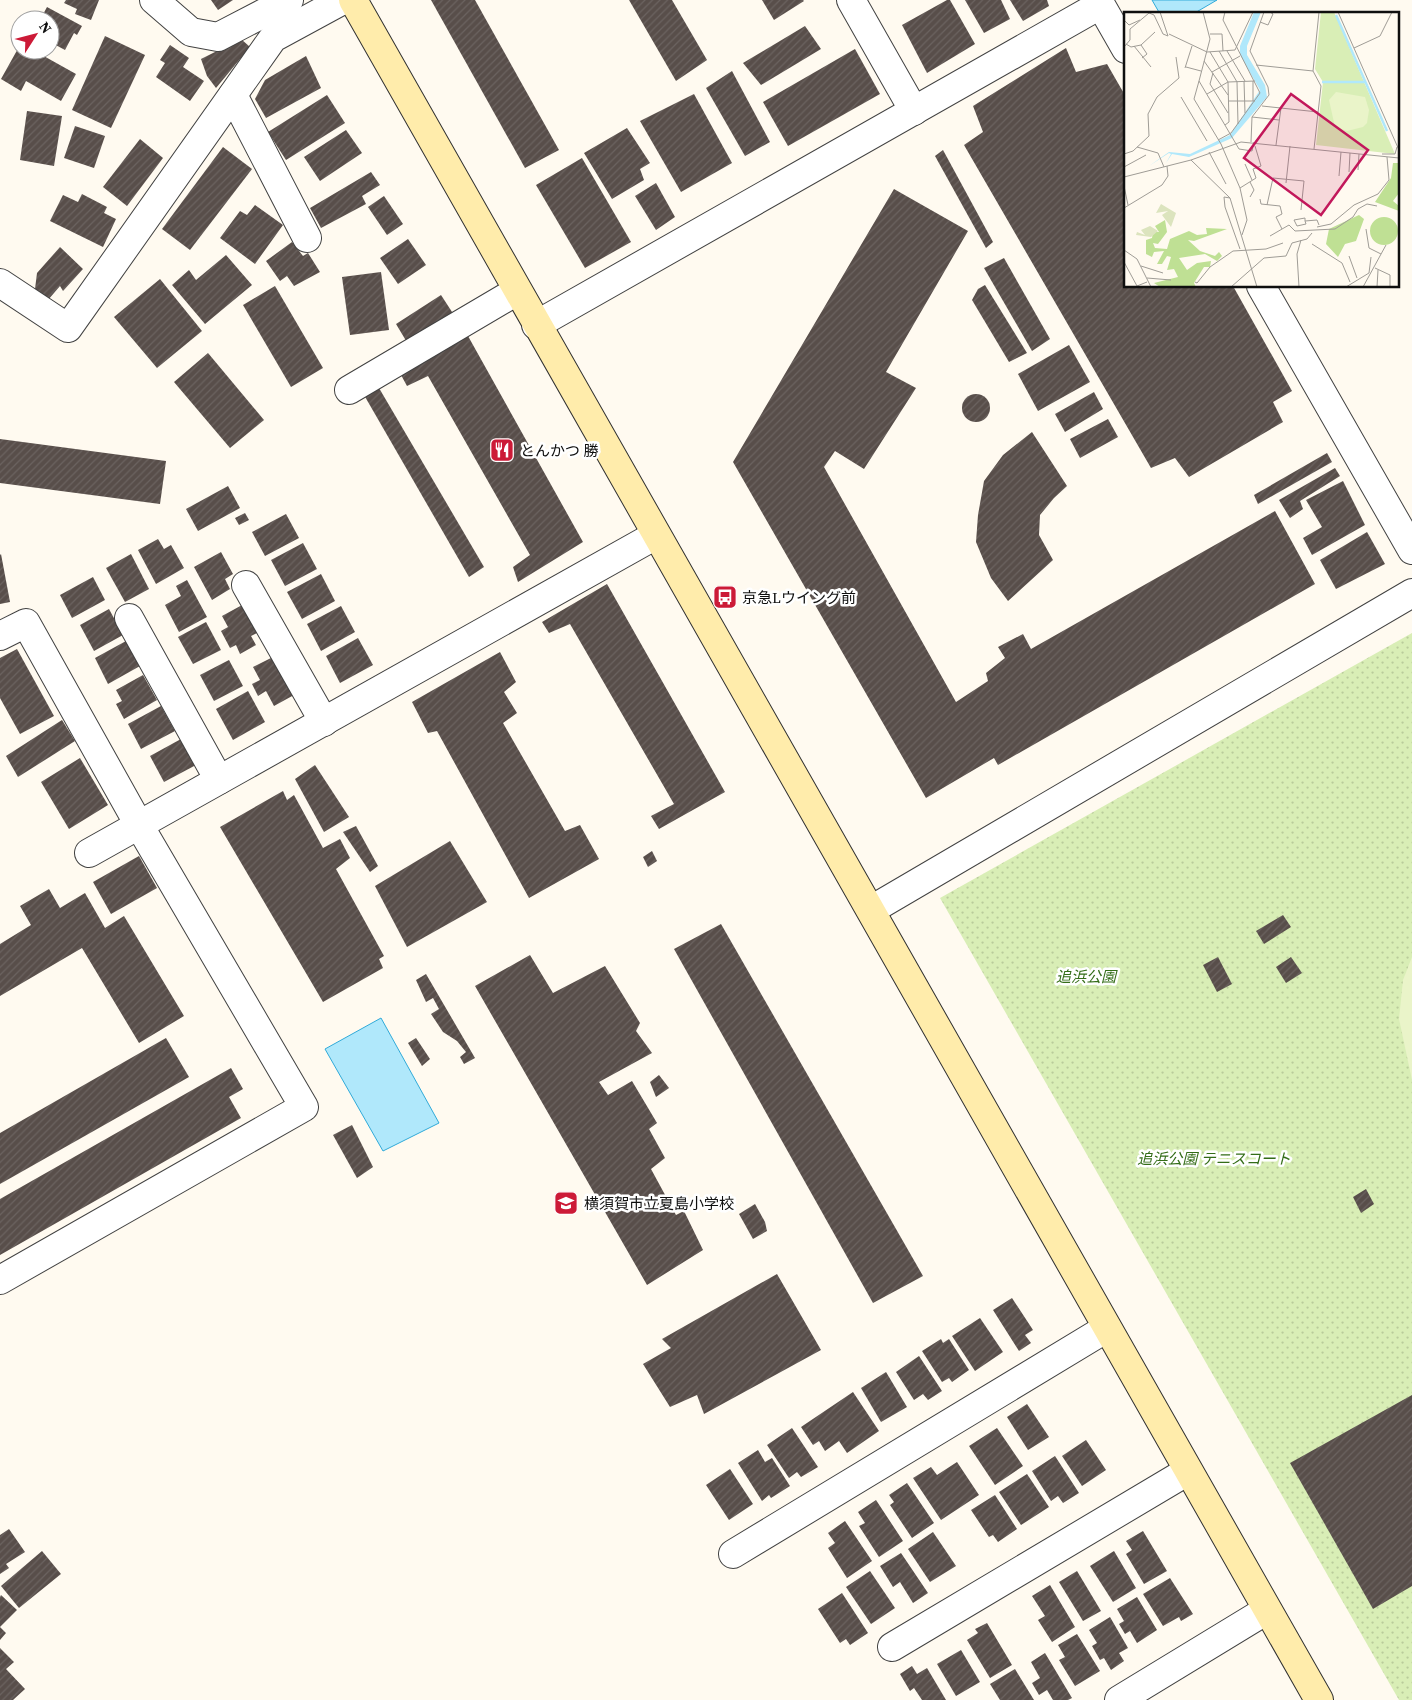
<svg xmlns="http://www.w3.org/2000/svg" width="1412" height="1700" font-family="'Source Serif 4','Noto Sans JP',serif">
  <defs>
    <pattern id="park-dots" width="8" height="8" patternUnits="userSpaceOnUse" patternTransform="scale(1.25)"><rect width="8" height="8" fill="#d9eeb6"/><path d="M2 2h.1M6 6h.1" fill="none" stroke="#b9cb9b" stroke-width="1.8" stroke-linecap="round"/></pattern>
    <pattern id="building-hatch" width="6" height="6" patternUnits="userSpaceOnUse" patternTransform="scale(1.25)"><rect width="6" height="6" fill="#584e4a"/><path d="M-1 1l2-2M0 6l6-6M5 7l2-2" fill="none" stroke="#6b6360"/></pattern>
  </defs>
  <rect width="100%" height="100%" fill="#fffaf0"/>
  <polygon fill="url(#park-dots)" points="1412,633 1412,1700 1399,1700 940,898"/>
  <polygon fill="#eaf4c9" points="1412,957 1412,1080 1399,1019 1403,980"/>
  <g fill="#b0e8fb" stroke="#30aad9">
    <polygon points="1152,0 1217,0 1193,14 1160,14"/>
    <polygon points="381,1018 439,1123 383,1151 325,1049"/>
  </g>
  <g fill="url(#building-hatch)">
    <polygon points="66,0 99,0 91,20 75,14 77,9 64,3"/>
    <polygon points="211,0 233,0 218,10"/>
    <polygon points="431,0 475,0 559,150 525,168"/>
    <polygon points="629,0 672,0 707,60 676,81"/>
    <polygon points="762,0 803,0 804,1 774,20"/>
    <polygon points="947,0 950,0 975,44 927,73 902,25"/>
    <polygon points="965,0 1001,0 1010,19 984,33"/>
    <polygon points="1010,0 1047,0 1049,6 1023,21"/>
    <polygon points="47,7 82,26 77,35 74,33 65,50 50,42 50,20 40,20"/>
    <polygon points="805,26 821,49 761,85 743,63"/>
    <polygon points="105,36 145,55 111,128 72,110"/>
    <polygon points="241,39 250,47 216,88 207,76 201,59"/>
    <polygon points="20,45 20,50 33,50 76,74 61,101 26,81 21,91 1,79"/>
    <polygon points="170,45 189,58 183,67 204,81 190,101 156,77 165,63 160,60"/>
    <polygon points="1066,48 1076,72 1107,64 1126,97 1126,286 1233,286 1292,391 1273,402 1283,422 1189,477 1175,458 1151,468 964,145 983,132 973,106"/>
    <polygon points="855,49 880,94 788,146 763,102"/>
    <polygon points="306,56 321,88 266,118 255,99 265,80"/>
    <polygon points="732,71 770,142 745,156 706,88"/>
    <polygon points="694,94 732,163 681,192 640,121"/>
    <polygon points="327,95 345,123 286,160 268,132"/>
    <polygon points="27,111 62,116 54,166 20,160"/>
    <polygon points="75,126 105,136 94,168 64,158"/>
    <polygon points="627,128 650,163 640,169 644,180 612,199 584,153"/>
    <polygon points="346,130 362,153 320,181 304,157"/>
    <polygon points="140,139 163,158 127,206 103,187"/>
    <polygon points="223,147 252,169 190,250 162,229"/>
    <polygon points="943,150 993,242 986,248 935,156"/>
    <polygon points="582,158 631,242 585,268 536,185"/>
    <polygon points="371,172 380,185 362,196 366,204 321,228 310,208"/>
    <polygon points="656,183 675,217 656,230 635,196"/>
    <polygon points="894,189 968,231 886,372 916,388 864,469 835,451 824,467 956,702 988,681 986,673 1005,658 998,647 1023,634 1031,649 1275,511 1315,584 998,765 994,758 926,798 733,462"/>
    <polygon points="82,194 107,207 104,213 116,219 103,247 50,221 63,195 78,202"/>
    <polygon points="384,196 403,224 387,235 368,207"/>
    <polygon points="255,205 283,225 255,264 220,238 240,211 247,215"/>
    <polygon points="408,239 426,265 398,284 380,258"/>
    <polygon points="292,242 303,256 308,253 320,272 294,286 287,276 280,281 266,261"/>
    <polygon points="60,247 83,269 63,291 60,286 48,300 35,289 37,273"/>
    <polygon points="226,255 252,285 205,324 172,285 189,270 196,280"/>
    <polygon points="1004,258 1050,339 1032,351 984,268"/>
    <polygon points="381,272 389,330 350,335 342,277"/>
    <polygon points="160,279 202,331 157,368 114,317"/>
    <polygon points="985,285 1027,353 1009,362 972,300 978,289"/>
    <polygon points="275,286 323,368 291,387 243,305"/>
    <polygon points="441,295 454,315 408,344 396,324"/>
    <polygon points="468,336 583,542 518,582 513,567 530,555 428,376 407,386 401,375"/>
    <polygon points="1069,345 1090,382 1038,411 1018,374"/>
    <polygon points="208,353 264,420 230,448 174,382"/>
    <polygon points="379,388 484,567 469,577 364,395"/>
    <polygon points="1094,392 1103,409 1065,432 1055,414"/>
    <circle cx="976" cy="408" r="14"/>
    <polygon points="1108,419 1118,437 1080,458 1070,439"/>
    <polygon points="1032,432 1067,486 1054,498 1040,515 1039,535 1053,560 1008,601 991,578 976,542 978,515 984,481 1003,455"/>
    <polygon points="0,439 166,461 160,504 0,483"/>
    <polygon points="1327,453 1332,462 1258,504 1254,495"/>
    <polygon points="1335,468 1340,476 1300,501 1303,509 1290,518 1279,500"/>
    <polygon points="1343,481 1365,525 1312,555 1303,538 1322,527 1306,500"/>
    <polygon points="228,486 240,508 198,531 186,509"/>
    <polygon points="245,513 249,520 239,525 235,518"/>
    <polygon points="286,514 299,538 265,556 252,532"/>
    <polygon points="1367,532 1385,564 1336,589 1320,560"/>
    <polygon points="158,539 164,549 171,545 184,568 156,584 138,550"/>
    <polygon points="303,543 317,569 285,586 271,560"/>
    <polygon points="221,552 233,574 225,579 230,589 212,600 194,567"/>
    <polygon points="1,554 10,602 0,604 0,555"/>
    <polygon points="131,554 149,589 125,602 106,568"/>
    <polygon points="321,574 335,601 302,619 287,592"/>
    <polygon points="93,577 105,600 72,618 60,595"/>
    <polygon points="187,580 207,617 179,632 165,605 181,596 176,586"/>
    <polygon points="607,584 725,792 659,829 651,816 674,804 570,624 549,633 542,622"/>
    <polygon points="244,604 259,632 251,636 256,645 240,654 236,645 230,648 221,631 228,627 222,616"/>
    <polygon points="341,606 355,632 321,651 307,624"/>
    <polygon points="109,609 123,635 94,651 80,625"/>
    <polygon points="206,622 221,650 193,664 178,637"/>
    <polygon points="358,638 373,665 340,683 326,656"/>
    <polygon points="126,641 140,666 108,684 95,658"/>
    <polygon points="17,649 54,716 20,734 0,698 0,658"/>
    <polygon points="500,652 516,682 504,692 517,713 503,723 565,831 580,825 599,859 529,898 437,731 428,733 412,702"/>
    <polygon points="273,657 294,695 274,706 266,691 258,696 252,684 260,680 253,667"/>
    <polygon points="229,660 243,686 214,701 200,675"/>
    <polygon points="143,675 157,700 124,719 116,704 122,701 116,690"/>
    <polygon points="248,691 265,722 233,740 216,709"/>
    <polygon points="161,706 175,731 141,749 128,724"/>
    <polygon points="62,720 75,741 18,777 6,756"/>
    <polygon points="181,739 196,765 164,782 150,756"/>
    <polygon points="80,758 108,805 69,829 41,782"/>
    <polygon points="315,765 349,817 324,832 295,779"/>
    <polygon points="283,791 287,800 294,795 323,848 340,839 350,858 336,869 384,956 379,959 383,968 323,1002 220,827"/>
    <polygon points="356,826 378,866 370,872 343,832"/>
    <polygon points="450,841 487,902 407,947 375,886"/>
    <polygon points="652,851 657,861 648,867 643,857"/>
    <polygon points="139,856 157,888 111,914 93,882"/>
    <polygon points="49,889 60,908 85,893 105,928 124,916 184,1016 139,1043 82,948 0,996 0,944 31,925 20,906"/>
    <polygon points="1283,915 1291,927 1264,944 1256,931"/>
    <polygon points="721,924 923,1276 873,1303 674,949"/>
    <polygon points="530,955 553,993 605,966 640,1023 636,1031 652,1053 599,1082 608,1095 632,1081 657,1123 649,1129 665,1158 651,1169 676,1215 684,1211 703,1250 647,1285 475,986"/>
    <polygon points="1218,957 1232,984 1217,992 1203,965"/>
    <polygon points="1291,957 1302,973 1286,983 1276,967"/>
    <polygon points="426,974 475,1058 464,1064 460,1057 466,1052 457,1041 443,1032 431,1014 439,1009 433,998 426,1002 416,980"/>
    <polygon points="166,1038 189,1077 0,1184 0,1133"/>
    <polygon points="416,1038 430,1059 422,1066 408,1043"/>
    <polygon points="231,1068 243,1089 229,1097 241,1118 0,1255 0,1199"/>
    <polygon points="659,1075 669,1088 656,1097 650,1082"/>
    <polygon points="352,1125 373,1167 357,1178 333,1135"/>
    <polygon points="1366,1189 1374,1204 1361,1213 1353,1197"/>
    <polygon points="755,1204 765,1222 767,1231 753,1239 739,1214"/>
    <polygon points="777,1274 821,1350 704,1414 697,1395 670,1407 643,1364 671,1348 662,1339"/>
    <polygon points="1012,1298 1033,1330 1025,1335 1031,1343 1019,1351 993,1310"/>
    <polygon points="980,1318 1003,1352 975,1371 952,1336"/>
    <polygon points="941,1339 943,1343 949,1339 969,1370 952,1382 949,1378 942,1382 922,1351"/>
    <polygon points="919,1356 942,1391 928,1400 923,1394 914,1400 896,1372"/>
    <polygon points="886,1372 907,1407 881,1422 861,1388"/>
    <polygon points="853,1392 879,1431 847,1453 839,1441 825,1451 819,1441 813,1445 801,1427"/>
    <polygon points="1412,1395 1412,1586 1373,1609 1290,1463"/>
    <polygon points="1027,1404 1049,1437 1028,1450 1007,1417"/>
    <polygon points="792,1428 818,1467 801,1477 797,1472 789,1478 767,1445"/>
    <polygon points="997,1428 1023,1466 995,1485 969,1446"/>
    <polygon points="1086,1440 1106,1470 1082,1486 1062,1456"/>
    <polygon points="758,1450 765,1462 772,1458 790,1486 771,1498 769,1495 762,1501 738,1463"/>
    <polygon points="1055,1456 1079,1493 1063,1503 1058,1496 1051,1501 1032,1471"/>
    <polygon points="957,1462 979,1495 941,1520 913,1478 931,1467 937,1475"/>
    <polygon points="730,1469 753,1504 729,1520 706,1485"/>
    <polygon points="1027,1474 1049,1507 1021,1525 999,1492"/>
    <polygon points="907,1483 934,1523 912,1538 890,1505 894,1502 889,1495"/>
    <polygon points="995,1495 1017,1529 998,1542 993,1535 989,1537 971,1510"/>
    <polygon points="876,1500 903,1541 879,1557 859,1526 865,1523 858,1512"/>
    <polygon points="845,1521 872,1561 847,1578 828,1548 835,1543 828,1533"/>
    <polygon points="9,1529 25,1552 6,1564 9,1568 0,1574 0,1535"/>
    <polygon points="1143,1531 1167,1571 1144,1584 1126,1554 1132,1550 1126,1541"/>
    <polygon points="933,1532 956,1566 930,1582 908,1549"/>
    <polygon points="42,1551 61,1574 19,1608 1,1586"/>
    <polygon points="1114,1551 1136,1588 1113,1602 1090,1566"/>
    <polygon points="901,1553 928,1593 913,1603 900,1582 893,1587 880,1566"/>
    <polygon points="870,1571 895,1608 871,1624 846,1587"/>
    <polygon points="1077,1571 1101,1611 1083,1621 1059,1582"/>
    <polygon points="1170,1578 1193,1614 1181,1621 1179,1617 1163,1626 1143,1594"/>
    <polygon points="1050,1585 1075,1627 1052,1642 1038,1620 1045,1616 1032,1596"/>
    <polygon points="842,1593 868,1633 850,1645 846,1639 840,1643 818,1609"/>
    <polygon points="1,1595 17,1610 0,1627 6,1633 0,1640 0,1597"/>
    <polygon points="1137,1597 1157,1630 1137,1643 1130,1631 1125,1634 1119,1624 1124,1621 1117,1609"/>
    <polygon points="1110,1617 1128,1648 1119,1653 1124,1661 1111,1670 1104,1658 1100,1660 1092,1646 1097,1643 1089,1630"/>
    <polygon points="987,1623 1012,1665 990,1678 967,1640 978,1633 975,1629"/>
    <polygon points="1077,1634 1100,1671 1075,1686 1059,1660 1065,1657 1058,1645"/>
    <polygon points="0,1648 14,1662 6,1669 25,1689 13,1700 0,1700"/>
    <polygon points="961,1650 980,1682 956,1696 937,1664"/>
    <polygon points="1045,1653 1072,1698 1068,1700 1053,1700 1047,1690 1039,1695 1032,1683 1040,1678 1031,1662"/>
    <polygon points="912,1666 917,1674 927,1668 946,1700 922,1700 914,1688 910,1691 900,1674"/>
    <polygon points="1015,1669 1034,1700 1000,1700 990,1684"/>
  </g>
  <g fill="none" stroke-linecap="round" stroke-linejoin="round">
    <g stroke="#424242" stroke-width="30">
      <g id="street">
        <polyline points="154,0 191,32 218,37 289,0"/>
        <polyline points="851,0 914,111"/>
        <polyline points="1098,0 1126,49"/>
        <polyline points="233,95 307,238"/>
        <polyline points="0,283 68,328 273,38 343,0"/>
        <polyline points="1261,286 1412,550"/>
        <polyline points="536,325 1100,5"/>
        <polyline points="349,390 517,291"/>
        <polyline points="246,585 324,722"/>
        <polyline points="129,618 219,780"/>
        <polyline points="0,636 26,623 139,825 304,1107 0,1280"/>
        <polyline points="89,853 656,535"/>
        <polyline points="871,910 1412,593"/>
        <polyline points="733,1554 1107,1328"/>
        <polyline points="892,1647 1188,1471"/>
        <polyline points="1119,1700 1267,1610"/>
      </g>
    </g>
    <g stroke="#313131" stroke-width="30">
      <polyline id="secondary" points="353,0 1319,1700"/>
    </g>
    <use href="#street" stroke="#fff" stroke-width="28"/>
    <use href="#secondary" stroke="#ffecab" stroke-width="28"/>
  </g>
  <defs>
    <g id="restaurant-square" transform="scale(1.25)"><rect x="-9" y="-9" width="18" height="18" rx="4" fill="#cc1a37" stroke="#fff"/><path d="M-5-6h1v4h1v-4h1v4h1v-4h1v5L-1.5 .5V6h-2V.5L-5-1ZM5-6V6H3V1.5H1.5Q1.5-4 5-6Z" fill="#fff"/></g>
    <g id="bus-square" transform="scale(1.25)"><rect x="-9" y="-9" width="18" height="18" rx="4" fill="#cc1a37" stroke="#fff"/><path d="M-5-6H5V4H4V6H2V4H-2V6H-4V4H-5ZM-3.5-4V0h7V-4ZM-3.5 1.2v1.5H-2V1.2ZM2 1.2v1.5H3.5V1.2Z" fill="#fff"/></g>
    <g id="school-square" transform="scale(1.25)"><rect x="-9" y="-9" width="18" height="18" rx="4" fill="#cc1a37" stroke="#fff"/><path d="M0-5L7-2L0 1L-7-2ZM-4 1L0 2.5L4 1V4Q0 6-4 4Z" fill="#fff"/></g>
  </defs>
  <g fill-rule="evenodd">
    <use href="#restaurant-square" x="502" y="450"/>
    <use href="#bus-square" x="725" y="597"/>
    <use href="#school-square" x="566" y="1203"/>
  </g>
  <g text-anchor="middle" dominant-baseline="central" stroke-width="5" stroke-linejoin="round" paint-order="stroke">
    <g font-size="15" fill="#0f0f0f" stroke="#fff" text-anchor="start">
      <text x="520" y="450">とんかつ 勝</text>
      <text x="742" y="597">京急Lウイング前</text>
      <text x="584" y="1203">横須賀市立夏島小学校</text>
    </g>
    <g font-size="15" font-style="italic" fill="#346d18" stroke="#fff">
      <text x="1086" y="976">追浜公園</text>
      <text x="1214" y="1158">追浜公園 テニスコート</text>
    </g>
  </g>
  <g transform="translate(1124 12)">
    <rect width="275" height="275" fill="#fffaf0"/>
    <path d="M269 151H275V181L269 189 275 194V199L251 190 267 166ZM235 203 240 207 232 229 221 232 214 245 202 232 205 217ZM246 219a14 14 0 1 1 28 0a14 14 0 1 1-28 0ZM41 208 43 220 34 232 29 231 31 236 43 237 46 227 65 219 73 223 83 222 82 216 103 217 70 229 64 228 76 239 91 244 95 240 98 244 93 249 81 242 55 246 63 258 73 251 87 249 86 255H80L70 271 72 275H36L30 271 54 265 50 257 43 258 47 245 43 244 38 252H33L40 239 30 240 28 245 22 242V228L28 226 29 220H35L31 214Z" fill="#bfe094"/>
    <path d="M37 192 52 201 47 215 38 203 44 199 32 201ZM26 214 34 219 27 225 12 223 13 220 21 223 17 218Z" fill="#dce4be"/>
    <path d="M197 0H210L271 142 192 133 199 70 191 57Z" fill="#d9eeb6"/>
    <path d="M212 80 241 85 245 98 243 111 239 115 223 119 211 115 205 88Z" fill="#eaf4c9"/>
    <path d="M130 0H137L123 34V43L141 73 143 85 108 126 65 145 48 142 42 151 47 142 45 141 25 154 45 140 66 142 106 123 136 78 116 43V34Z" fill="#b0e8fb"/>
    <path fill="none" stroke="#b0e8fb" stroke-width="2.5" d="M212 3 263 119M198 70H242"/>
    <path fill="none" stroke="#9f9c96" stroke-width="1" d="M79 0 86 27 75 69 115 137 128 139 130 130M214 0 275 138M0 8 5 13 16 8M136 10 144 13 149 2 146 0M45 22 83 40 111 38 129 0M86 22H98L99 39M2 32 7 35 17 33 31 20M17 33 23 42 18 46M10 34 27 55M0 35 6 28V17L25 1 30 3 39 22 44 24 36 0M230 36 256 24 268 0M95 39 113 70 114 112M103 39 121 69M86 40 104 70 105 110 101 113M80 49 104 83M132 53 189 59 197 74 190 137M62 55 77 59M61 56 68 34M189 59 195 0M88 60 116 44M89 61 86 72 104 101M75 69 70 87 97 132 116 176 123 208 118 223M120 69 121 101M129 69V89M83 82 104 70 131 69M57 85 83 129M104 89H131M138 94 194 100M128 105 155 108M94 128 107 121 136 81 99 8 101 0M127 130 128 105 145 83 144 75 126 39 140 0M152 133 157 96M13 135 34 141 40 155M85 140 102 172M0 142 9 139 25 124 24 102 33 85 55 66 52 45M258 142H271L273 135M67 148 106 186 133 275M121 152 128 168M0 155 22 143M234 158 235 142M225 160 226 141M215 164 217 140M0 165 67 148 117 130 275 146M126 170 130 178 126 185M162 171 166 134M0 174 4 193M116 176 132 166 129 157 137 154 131 134M106 186 100 185 101 195 116 237M136 187 137 192 156 194 158 202 152 205 158 217M143 193 149 166 180 169 177 198M0 196 38 173 44 164 43 154M181 209V206L170 208 173 214 182 212 181 209 193 208 195 213M193 215 207 212 230 193 254 182 265 168 263 145M242 217 245 236 257 242M146 224 165 213 171 219 211 217 229 205 234 197 243 192 253 194M188 232 218 251 226 270M0 238 13 247 27 275M225 244 233 266M0 250 13 274 23 270M17 254 39 261M251 256 266 263V275M245 261 247 245M23 266 47 268M71 270 73 271 86 255 109 239 142 237 159 231M107 275 140 246 162 244 168 231 183 227 188 221M175 275 173 242 177 228M222 275 245 261M239 275 262 233M253 275 254 258"/>
    <path fill="#c2185b" fill-opacity="0.15" stroke="#c2185b" stroke-width="2.5" d="M167 82 244 138 197 203 120 146Z"/>
    <rect width="275" height="275" fill="none" stroke="#0f0f0f" stroke-width="2.5"/>
  </g>
  <g transform="translate(35 35) rotate(54)"><circle r="24" fill="#ffffff" stroke="#9f9f9f"/>
  <path d="M0-4L9 19L0 12L-9 19Z" fill="#cc1a37"/>
  <text y="-8" font-size="14" font-weight="bold" text-anchor="middle" fill="#0f0f0f">N</text>
  </g>
</svg>
